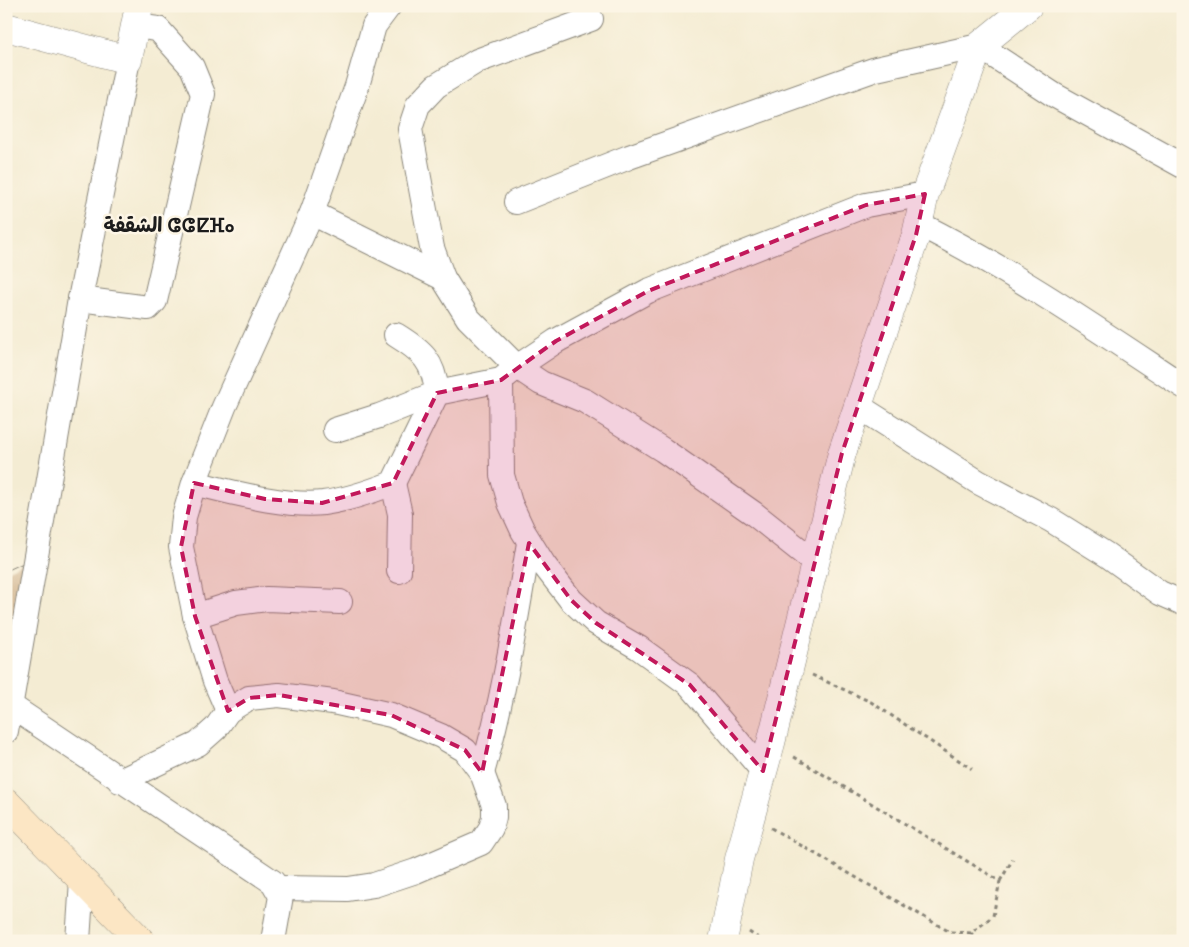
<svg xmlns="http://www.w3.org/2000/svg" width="1189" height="947" font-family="Delius,'Playpen Sans Arabic','Noto Sans Tifinagh',sans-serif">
  <rect width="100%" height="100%" fill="#fcf5e5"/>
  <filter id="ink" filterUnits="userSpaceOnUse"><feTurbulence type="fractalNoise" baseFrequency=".02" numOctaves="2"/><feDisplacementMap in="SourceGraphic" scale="10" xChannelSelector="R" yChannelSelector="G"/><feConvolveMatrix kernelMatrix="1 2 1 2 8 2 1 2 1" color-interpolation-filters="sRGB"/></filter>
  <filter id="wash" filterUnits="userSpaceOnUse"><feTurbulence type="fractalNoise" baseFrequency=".0096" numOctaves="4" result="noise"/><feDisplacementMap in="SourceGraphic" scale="20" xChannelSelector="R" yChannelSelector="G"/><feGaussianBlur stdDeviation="1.12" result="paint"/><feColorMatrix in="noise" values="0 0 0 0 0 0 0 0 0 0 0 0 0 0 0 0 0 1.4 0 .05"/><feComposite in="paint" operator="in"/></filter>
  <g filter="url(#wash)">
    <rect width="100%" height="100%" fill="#f4ecd3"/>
    <g id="blocks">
      <polygon fill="#caaa82" points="34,558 6,688 6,571"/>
    </g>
  </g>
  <g filter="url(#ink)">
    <use href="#blocks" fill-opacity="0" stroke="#888478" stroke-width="1"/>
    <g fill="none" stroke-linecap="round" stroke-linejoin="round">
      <g stroke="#888478" stroke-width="26">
        <g id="minor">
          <polyline points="591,19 477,61 436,86 418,105 410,129 432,248 443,278 468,318 517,367 541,383 585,401 663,450 753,513 816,563"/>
          <polyline points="516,202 629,157 876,69 979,46 1054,95 1183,166"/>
          <polyline points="312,213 443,278"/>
          <path d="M919 224C1011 270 1097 329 1183 386"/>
          <polyline points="80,299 148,308 155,301 203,94 192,67 158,29 135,26"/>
          <polyline points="501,380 502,475 510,503 523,531 544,565 571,600 596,623 639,648 690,685 763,771"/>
          <polyline points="858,406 978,482 1051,520 1107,555 1160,593 1183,603"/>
          <path d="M335 430 379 416 437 393C434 361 422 351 396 335"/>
          <polyline points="194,483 224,407 312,213 357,86 374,26 389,6"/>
          <polyline points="393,483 400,514 399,571"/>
          <polyline points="195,616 236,603 267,599 340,602"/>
          <polyline points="11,706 273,882 281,896 273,941"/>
          <path d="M228 711 215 681 195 616 181 547 184 517 194 483C232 492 284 507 323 503 347 500 370 492 393 483L437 393 501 380 517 367 556 341 648 291 866 205 925 194"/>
          <polyline points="6,731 80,299 128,60"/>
          <path d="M482 773C504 698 516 619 529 543"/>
          <polyline points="120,781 198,744 216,728 228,711 249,698 279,695 333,702 391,715 441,736 465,750 482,773 494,806 494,817 491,828 481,843 416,871 374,885 348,889 278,888"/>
          <polyline points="78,941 82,880"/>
        </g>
      </g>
      <g stroke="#888478" stroke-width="29">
        <g id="tertiary">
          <polyline points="6,27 128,60 139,6"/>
          <polyline points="723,941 739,859 771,743 842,453 916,235 925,194 979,46 1028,6"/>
        </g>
      </g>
      <g stroke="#888478" stroke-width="29">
        <polyline id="secondary" points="6,802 141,941"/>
      </g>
      <g stroke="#888478" stroke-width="3" stroke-dasharray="4 4" stroke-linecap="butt">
        <polyline points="812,675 871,702 972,769"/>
        <polyline points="771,828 950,932 971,933 993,916 1000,881 791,755"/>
        <polyline points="1000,881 1013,859"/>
        <polyline points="749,932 763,941"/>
        <polyline points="971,933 978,941"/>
      </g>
      <use href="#minor" stroke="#fff" stroke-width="24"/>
      <use href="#tertiary" stroke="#fff" stroke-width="28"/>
      <use href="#secondary" stroke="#fce6c4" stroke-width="28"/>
    </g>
  </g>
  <path fill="#c2185b" fill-opacity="0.2" stroke="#c2185b" stroke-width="4" stroke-dasharray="10 6" stroke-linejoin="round" d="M925 194 916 235 842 453 763 771 690 685 596 623 571 600 529 543 482 773 465 750 391 715 279 695 249 698 228 711 195 616 181 547 194 483 265 499 322 503 393 483 437 393 501 380 556 341 648 291 866 205Z"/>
  <g text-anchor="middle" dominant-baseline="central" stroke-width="5" stroke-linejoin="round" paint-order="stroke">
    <g font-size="20" font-weight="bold" fill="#1c1c1c" stroke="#fcf5e5">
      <text x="169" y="224">الشقفة ⵛⵛⵇⴼⴰ</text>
    </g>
  </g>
  <rect width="1189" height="947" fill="none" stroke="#fcf5e5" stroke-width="25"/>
</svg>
